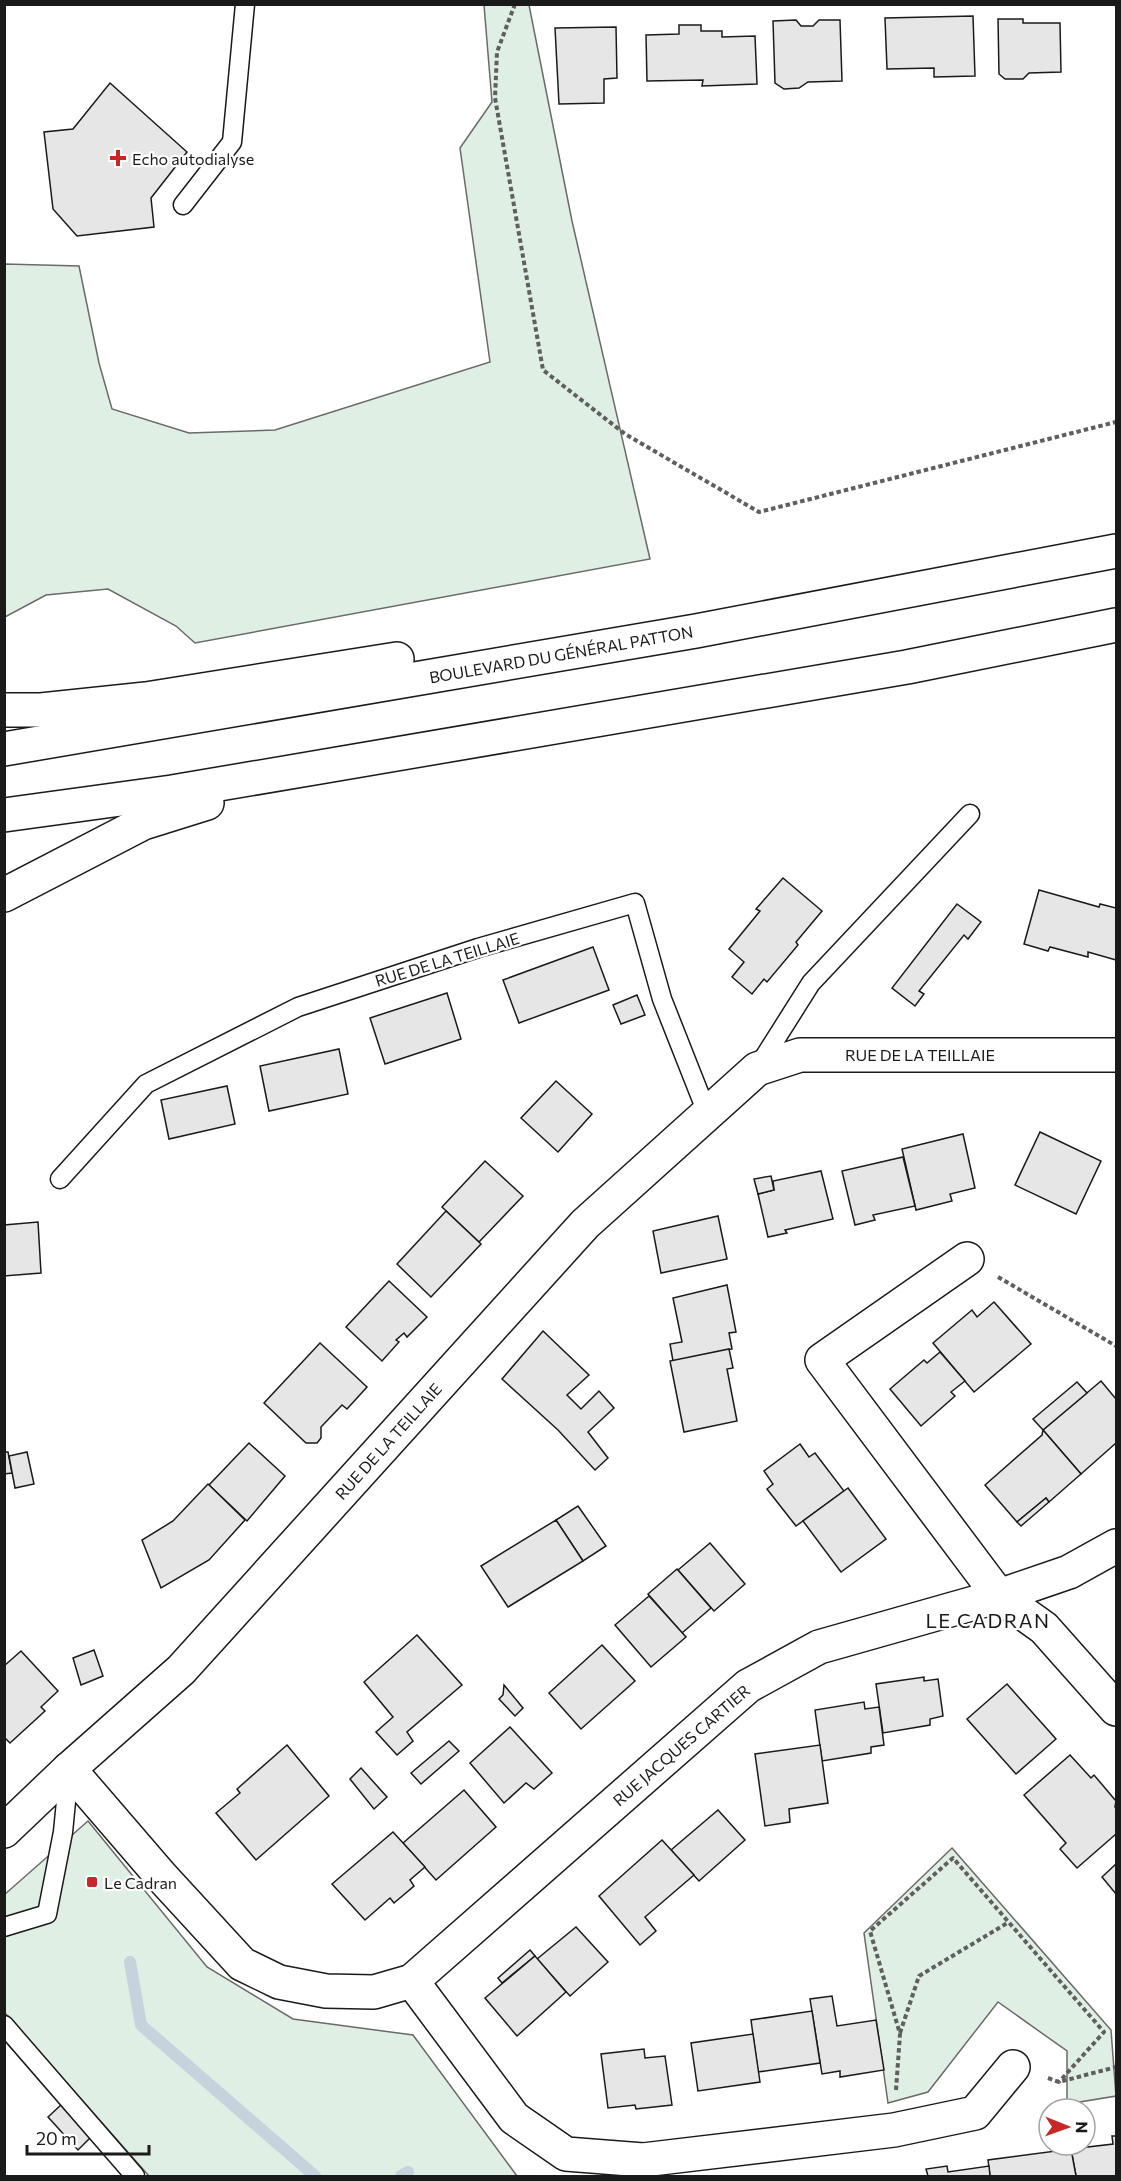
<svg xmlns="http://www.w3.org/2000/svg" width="1121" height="2181" font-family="Commissioner,sans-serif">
  <rect width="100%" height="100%" fill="#fff"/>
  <g fill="#e0efe3" stroke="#6a6a6a" stroke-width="1.5">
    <polygon points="484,5 529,5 572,221 650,559 195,643 176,626 108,589 46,595 5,617 5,264 79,266 99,363 112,409 189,433 275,430 490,362 460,148 492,102"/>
    <polygon points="88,1821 207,1967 293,2019 413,2035 517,2176 149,2176 5,2013 4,1895"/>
    <polygon points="952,1848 1111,2030 1116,2096 1067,2104 1067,2051 998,2002 928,2092 888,2103 864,1933"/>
  </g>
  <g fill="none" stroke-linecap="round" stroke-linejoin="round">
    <g stroke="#c6d2dc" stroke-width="12">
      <polyline points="130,1962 141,2025 315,2176"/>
      <polyline points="401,2176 408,2172"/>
    </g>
  </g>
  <g fill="#e6e6e6" stroke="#1a1a1a" stroke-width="1.5">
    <polygon points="973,16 975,76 934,77 934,68 887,69 885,18"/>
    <polygon points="998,19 1023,19 1023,23 1060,23 1061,72 1029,73 1023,79 1005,79 999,74"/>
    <polygon points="796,20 801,26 813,26 819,20 840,20 842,81 808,82 799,88 784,89 775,83 773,21"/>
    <polygon points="679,25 701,25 701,31 722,31 722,37 755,36 757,84 702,86 703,80 647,81 646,35 679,34"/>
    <polygon points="616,27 617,78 604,79 604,103 559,104 555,28"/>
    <polygon points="110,83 187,152 151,198 154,227 77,236 53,209 44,132 73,129"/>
    <polygon points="783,878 822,911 796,942 798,945 767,982 764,979 752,994 732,977 744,962 729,949 760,911 756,909"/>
    <polygon points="1039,890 1099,907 1100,904 1116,908 1116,960 1088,952 1088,957 1050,947 1048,951 1024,944"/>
    <polygon points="957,904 981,922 968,939 964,935 919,991 924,994 915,1006 892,988"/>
    <polygon points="593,947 609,990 519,1023 503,980"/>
    <polygon points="447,993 461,1039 385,1064 370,1018"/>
    <polygon points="637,995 645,1015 621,1024 613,1005"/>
    <polygon points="339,1049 348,1094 269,1111 260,1066"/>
    <polygon points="556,1081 592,1114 558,1152 521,1118"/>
    <polygon points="227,1086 235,1124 169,1139 161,1100"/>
    <polygon points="1040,1132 1101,1161 1076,1214 1015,1185"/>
    <polygon points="963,1134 975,1188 950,1194 952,1201 916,1210 902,1149"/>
    <polygon points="903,1157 915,1206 873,1215 875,1220 855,1225 842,1171"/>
    <polygon points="485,1161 523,1196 479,1242 442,1207"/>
    <polygon points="821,1171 833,1219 785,1230 787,1233 768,1237 758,1194 774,1190 773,1181"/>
    <polygon points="771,1176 774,1190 758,1194 754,1179"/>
    <polygon points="446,1211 481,1244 431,1297 397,1264"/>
    <polygon points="718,1216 727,1259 661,1273 653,1231"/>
    <polygon points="38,1222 41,1273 4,1276 4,1225"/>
    <polygon points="389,1281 427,1317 407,1337 404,1333 396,1340 399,1342 382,1361 346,1327"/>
    <polygon points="727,1285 736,1332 729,1333 732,1349 673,1361 670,1344 682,1342 673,1298"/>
    <polygon points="994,1302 1031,1344 974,1392 933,1343 972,1310 977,1317"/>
    <polygon points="543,1331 589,1375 567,1395 581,1409 599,1391 614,1408 588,1432 608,1458 595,1470 558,1430 502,1379"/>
    <polygon points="320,1343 367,1387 347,1409 342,1405 321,1427 321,1438 317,1443 306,1443 264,1403"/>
    <polygon points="729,1349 733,1368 727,1369 737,1421 684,1432 670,1361"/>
    <polygon points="940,1352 965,1381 951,1392 955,1396 921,1426 890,1389 924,1360 927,1363"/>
    <polygon points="1101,1381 1116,1399 1116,1443 1081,1474 1043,1430"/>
    <polygon points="1077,1382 1087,1393 1043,1430 1033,1419"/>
    <polygon points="1043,1430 1081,1474 1049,1502 1046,1498 1017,1522 985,1485 1042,1435"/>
    <polygon points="249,1443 285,1476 247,1521 209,1485"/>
    <polygon points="800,1444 809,1457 815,1453 844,1491 796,1526 767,1489 773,1484 764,1471"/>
    <polygon points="4,1452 8,1452 12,1473 4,1474"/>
    <polygon points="27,1452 34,1484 15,1488 9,1456"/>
    <polygon points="208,1484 245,1520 209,1560 161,1588 142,1540 173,1521"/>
    <polygon points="848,1488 886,1539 841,1572 803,1521"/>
    <polygon points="1046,1498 1049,1502 1021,1526 1017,1522"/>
    <polygon points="578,1506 606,1546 583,1561 556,1520"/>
    <polygon points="556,1520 583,1561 508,1607 481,1566"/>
    <polygon points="710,1543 745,1584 714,1611 678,1570"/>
    <polygon points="677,1569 711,1608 682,1633 648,1594"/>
    <polygon points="649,1596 686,1637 651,1667 615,1625"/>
    <polygon points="417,1635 462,1685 407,1732 413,1741 397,1755 376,1732 393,1717 364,1682"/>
    <polygon points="602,1645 635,1681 581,1729 549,1693"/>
    <polygon points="94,1650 103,1676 81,1685 73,1658"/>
    <polygon points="21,1651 58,1691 41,1707 45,1711 10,1743 4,1737 4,1666"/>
    <polygon points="924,1677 924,1681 938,1679 943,1716 930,1719 930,1725 883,1733 876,1684"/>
    <polygon points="1007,1684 1056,1739 1016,1774 967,1719"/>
    <polygon points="504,1685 523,1708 515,1716 499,1699 503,1695"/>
    <polygon points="864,1702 865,1709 879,1707 884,1745 871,1747 871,1753 822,1761 815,1710"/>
    <polygon points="510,1727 552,1773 534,1789 526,1783 504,1803 470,1763"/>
    <polygon points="449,1741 459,1751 421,1784 411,1773"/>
    <polygon points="287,1745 329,1796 256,1860 216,1813 240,1793 237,1789"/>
    <polygon points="820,1745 828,1803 789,1809 790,1822 765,1826 755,1754"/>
    <polygon points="1070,1755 1091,1778 1094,1775 1116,1801 1115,1807 1116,1809 1116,1834 1077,1868 1060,1849 1066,1843 1024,1795"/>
    <polygon points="361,1768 387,1797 374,1809 350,1779"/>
    <polygon points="464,1790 496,1827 436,1880 403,1843"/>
    <polygon points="718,1810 745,1840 699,1881 671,1850"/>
    <polygon points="393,1832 425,1867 410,1880 414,1886 394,1903 390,1898 365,1920 332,1884"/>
    <polygon points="662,1840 694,1875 645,1917 656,1931 640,1945 599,1896"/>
    <polygon points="1116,1864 1116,1894 1102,1877"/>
    <polygon points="576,1927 608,1962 570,1996 537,1959"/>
    <polygon points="530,1950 535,1956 502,1983 498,1978"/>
    <polygon points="535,1956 566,1992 517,2036 485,1998"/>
    <polygon points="832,1996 837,2026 876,2020 884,2070 840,2077 840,2071 822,2074 810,1999"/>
    <polygon points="812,2011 820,2063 758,2072 751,2020"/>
    <polygon points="753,2034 760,2082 698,2091 691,2043"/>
    <polygon points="644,2049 645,2058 665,2056 672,2105 636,2109 635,2105 608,2108 601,2054"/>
    <polygon points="62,2104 91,2137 78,2150 48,2117"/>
    <polygon points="1112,2136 1116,2136 1116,2176 1076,2176 1071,2149 1113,2144"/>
    <polygon points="1071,2149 1076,2176 990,2176 988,2160"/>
    <polygon points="947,2166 948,2172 989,2166 990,2176 928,2176 926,2169"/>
  </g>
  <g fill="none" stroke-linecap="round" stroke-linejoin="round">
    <g stroke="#1a1a1a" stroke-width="21">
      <g id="lane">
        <polyline points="183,205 232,142 245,4"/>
        <polyline points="758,1067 811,983 970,814"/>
        <polyline points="60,1179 146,1084 298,1007 478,948 635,903 662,999 707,1113"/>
        <polyline points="4,1927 47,1914 63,1832 69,1771"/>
        <polyline points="4,2025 135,2176"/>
      </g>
    </g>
    <g stroke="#1a1a1a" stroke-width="36">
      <g id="street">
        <polyline points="967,1259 822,1360 999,1596 1044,1628 1116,1709"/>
        <polyline points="69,1769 162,1877 242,1964 279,1982 326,1991 374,1992 412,1981 748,1686 819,1647 999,1596 1069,1572 1116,1546"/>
        <polyline points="4,1831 69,1769 181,1670 585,1224 757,1069 800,1055 1116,1055"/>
        <polyline points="412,1981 514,2118 566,2154 643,2160 894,2130 975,2113 1013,2067"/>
      </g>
    </g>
    <g stroke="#1a1a1a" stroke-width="36">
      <g id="highway">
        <polyline points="4,710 41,710 146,699 397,659"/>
        <polyline points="4,749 696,631 1116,551"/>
        <polyline points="4,815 172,792 314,768 907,667 1116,625"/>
        <polyline points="4,895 143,823 207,803"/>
      </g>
    </g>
    <g stroke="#5f5f5f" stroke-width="4" stroke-dasharray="4.5 3" stroke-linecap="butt">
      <polyline points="515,4 497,52 495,98 543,370 625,434 759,512 1116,422"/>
      <polyline points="998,1277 1116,1346"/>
      <polyline points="900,2033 919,1976 1009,1922"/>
      <polyline points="1048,2078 1059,2082 1116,2067"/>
      <polyline points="896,2090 900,2034 870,1931 953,1858 1104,2032 1059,2082"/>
    </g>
    <use href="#lane" stroke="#fff" stroke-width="18"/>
    <use href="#street" stroke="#fff" stroke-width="33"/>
    <use href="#highway" stroke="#fff" stroke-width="33"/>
  </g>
  <g fill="#c62828" stroke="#fff" stroke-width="2">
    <path d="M115 149h6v6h6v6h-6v6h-6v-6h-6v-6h6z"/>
    <rect x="86" y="1876" width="12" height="12" rx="3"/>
  </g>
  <g text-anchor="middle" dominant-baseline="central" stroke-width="4.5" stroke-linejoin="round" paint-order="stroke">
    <g font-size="16" fill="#1a1a1a" stroke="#fff" text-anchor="start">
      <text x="132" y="158">Echo autodialyse</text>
      <text x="104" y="1882">Le Cadran</text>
    </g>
    <g font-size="16" fill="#1a1a1a" stroke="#fff">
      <text transform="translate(561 654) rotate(-10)">BOULEVARD DU GÉNÉRAL PATTON</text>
      <text transform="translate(447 959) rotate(-17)">RUE DE LA TEILLAIE</text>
      <text x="920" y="1054">RUE DE LA TEILLAIE</text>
      <text transform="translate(388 1441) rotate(-48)">RUE DE LA TEILLAIE</text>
      <text transform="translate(681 1745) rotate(-41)">RUE JACQUES CARTIER</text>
    </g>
    <g font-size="20" letter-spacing="1.5" fill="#1a1a1a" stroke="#fff">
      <text x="988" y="1620">LE CADRAN</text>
    </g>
  </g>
  <rect width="1121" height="2181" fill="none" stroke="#1a1a1a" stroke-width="12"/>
  <g transform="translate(1067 2127) rotate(91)"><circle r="28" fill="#ffffff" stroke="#a3a3a3" stroke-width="1.5"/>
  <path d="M0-4.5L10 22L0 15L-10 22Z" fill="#c62828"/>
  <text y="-9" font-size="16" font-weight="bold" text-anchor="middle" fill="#1a1a1a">N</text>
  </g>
  <path d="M27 2145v9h122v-9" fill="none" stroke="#1a1a1a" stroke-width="3"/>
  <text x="36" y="2145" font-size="18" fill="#1a1a1a" stroke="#ffffff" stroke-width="4.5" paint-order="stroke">20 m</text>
</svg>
